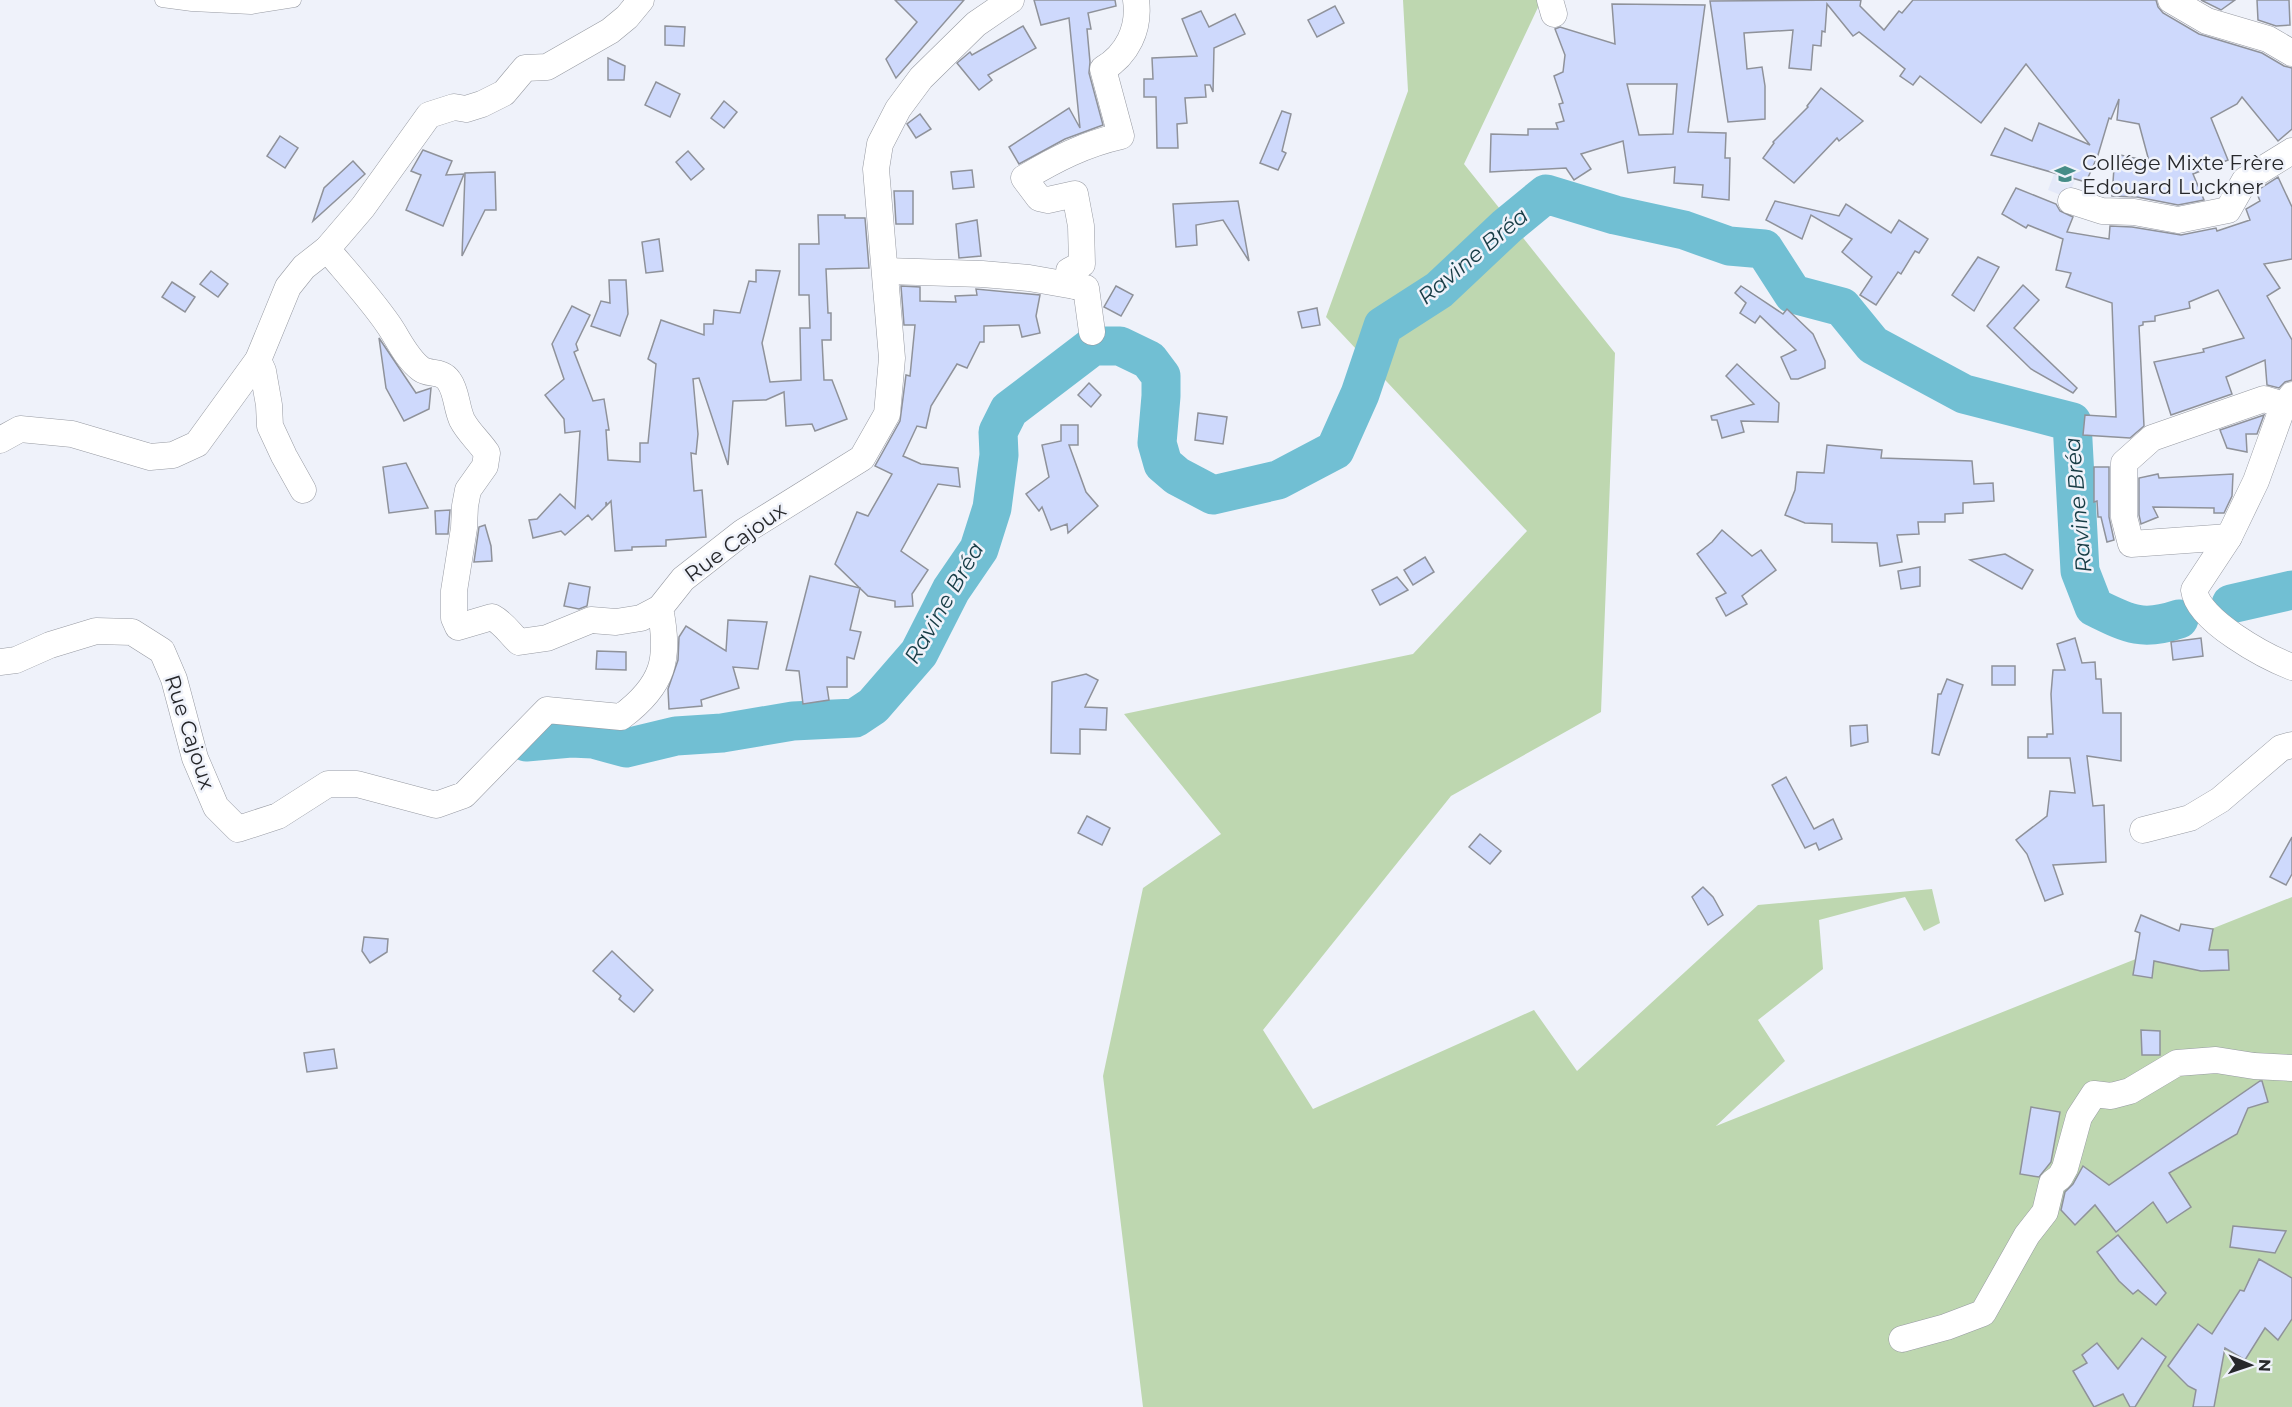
<svg xmlns="http://www.w3.org/2000/svg" width="2292" height="1407" font-family="Montserrat,sans-serif">
  <rect width="100%" height="100%" fill="#eff2fa"/>
  <polygon fill="#e4e9f9" points="2063,150 2083,158 2068,198 2048,190"/>
  <polygon fill="#bed7b0" points="1403,0 1540,0 1540,3 1464,164 1615,353 1601,712 1451,796 1263,1030 1313,1109 1534,1010 1577,1071 1758,905 1932,889 1940,923 1924,931 1905,897 1819,920 1823,969 1758,1020 1785,1061 1716,1126 2292,897 2292,1407 1143,1407 1103,1076 1143,888 1221,834 1124,714 1413,654 1527,531 1326,317 1408,91"/>
  <g fill="none" stroke-linecap="round" stroke-linejoin="round">
    <g stroke="#71bfd3" stroke-width="39">
      <polyline points="2231,604 2292,590"/>
      <path d="M526 742 571 738 593 739 626 748 676 736 722 733 793 721 855 718 873 706 919 653 951 590 979 549 992 508 999 455 998 432 1009 410 1093 346H1120L1149 360 1161 376V396L1157 443 1163 464 1177 476 1213 495 1278 480 1335 450 1360 394 1383 326 1439 290 1507 226 1546 194 1615 215 1684 230 1729 246 1764 249 1793 294 1842 307 1873 345 1964 394 2072 422 2080 571 2094 607C2127 623 2141 632 2179 619"/>
    </g>
  </g>
  <g fill="#ced9fc" stroke="#8f929a" stroke-width="1.5" fill-rule="evenodd">
    <polygon points="895,0 964,0 896,78 886,59 917,22"/>
    <polygon points="1034,0 1115,0 1116,6 1088,13 1091,29 1087,29 1090,62 1089,73 1103,125 1065,139 1019,164 1009,147 1069,108 1080,128 1069,18 1041,25"/>
    <polygon points="1861,0 1860,6 1884,30 1899,11 1902,13 1913,0 2156,0 2158,7 2163,13 2199,34 2262,53 2284,66 2292,68 2292,129 2278,141 2242,97 2237,104 2211,118 2228,160 2193,174 2204,200 2178,205 2137,197 2112,196 2115,154 2149,161 2139,124 2117,120 2119,99 2111,119 2109,118 2098,155 2086,182 1991,155 2005,128 2032,141 2039,123 2090,145 2026,64 1981,123 1920,76 1913,85 1900,76 1905,69 1859,32 1853,36 1827,4 1825,32 1822,31 1821,46 1813,45 1811,70 1789,68 1793,30 1744,33 1747,69 1762,67 1765,86 1765,119 1728,122 1710,1"/>
    <polygon points="2201,0 2235,0 2221,10"/>
    <polygon points="2257,0 2289,0 2290,25 2276,26 2258,20"/>
    <path d="M1612 4 1705 5 1688 132 1726 133 1725 158H1730L1729 200 1702 197 1703 185 1674 183 1675 167 1628 173 1623 141 1581 154 1591 169 1574 180 1566 168 1490 172 1491 134 1528 135V129H1558L1556 123 1564 121 1559 104 1563 103 1554 76 1563 72 1565 55 1555 29 1560 27 1615 44ZM1627 84H1677L1673 134 1639 135Z"/>
    <polygon points="1335,6 1344,23 1317,37 1308,20"/>
    <polygon points="1201,11 1209,27 1235,14 1245,34 1214,48 1213,92 1210,85 1205,85 1206,97 1185,98 1187,123 1177,124 1178,148 1157,148 1156,97 1144,97 1144,79 1153,79 1152,58 1197,56 1182,19"/>
    <polygon points="665,26 685,27 684,46 665,45"/>
    <polygon points="1023,26 1036,48 988,75 992,80 979,90 957,63 970,52 972,55"/>
    <polygon points="608,58 625,66 624,80 608,80"/>
    <polygon points="656,82 680,94 670,117 645,105"/>
    <polygon points="1821,88 1863,121 1839,141 1837,138 1794,183 1763,158 1774,143 1773,142 1808,107 1807,106"/>
    <polygon points="724,101 737,112 724,128 711,118"/>
    <polygon points="1282,111 1291,114 1282,151 1286,153 1278,170 1260,163"/>
    <polygon points="920,114 931,129 916,138 907,124"/>
    <polygon points="280,136 298,148 285,168 267,156"/>
    <polygon points="423,150 452,161 446,175 464,174 443,226 406,210 421,175 411,171"/>
    <polygon points="688,151 704,169 691,180 676,162"/>
    <polygon points="353,161 365,174 313,221 324,188"/>
    <polygon points="972,170 974,187 953,189 951,172"/>
    <polygon points="495,172 496,210 485,210 462,256 465,173"/>
    <polygon points="2278,177 2292,207 2292,259 2264,264 2280,288 2267,296 2292,340 2292,380 2285,382 2279,388 2267,385 2265,360 2226,377 2232,394 2171,415 2154,362 2204,352 2203,349 2244,338 2218,290 2189,302 2190,308 2155,316 2155,321 2143,322 2143,325 2139,326 2144,426 2130,438 2083,435 2085,415 2116,417 2112,303 2066,287 2071,273 2056,270 2063,239 2028,225 2026,228 2002,214 2016,188 2056,204 2060,211 2073,217 2067,232 2109,239 2110,226 2132,227 2181,235 2216,228 2217,231 2250,220 2246,209 2260,201 2256,191"/>
    <polygon points="894,191 913,191 913,224 896,224"/>
    <polygon points="1238,201 1249,261 1223,220 1196,225 1197,245 1176,247 1173,204"/>
    <polygon points="1775,201 1839,216 1846,204 1891,233 1899,220 1928,239 1919,253 1915,251 1901,274 1898,272 1876,305 1860,295 1872,277 1842,252 1852,239 1811,215 1802,239 1766,220"/>
    <polygon points="818,215 845,215 845,218 865,218 869,268 826,269 828,313 831,313 831,340 822,340 824,380 832,380 847,419 815,431 812,424 786,426 784,392 766,400 733,401 728,465 699,378 693,379 698,434 696,454 691,453 694,491 702,490 706,537 666,540 666,546 632,547 632,550 615,551 611,501 607,505 606,502 606,506 592,520 588,515 565,535 561,531 533,538 529,520 537,519 560,494 575,508 580,431 565,433 564,419 545,395 564,379 552,344 572,306 590,315 576,344 578,350 574,352 593,401 604,399 609,430 606,430 608,460 640,462 640,443 648,443 656,364 648,359 661,320 704,335 704,324 713,324 714,310 740,313 749,281 756,282 756,270 780,271 762,343 770,382 801,380 800,328 810,328 809,295 799,295 799,244 819,244"/>
    <polygon points="977,220 981,256 959,258 956,224"/>
    <polygon points="659,239 663,271 646,273 642,242"/>
    <polygon points="1978,257 1999,267 1974,311 1952,295"/>
    <polygon points="211,271 228,284 218,297 200,284"/>
    <polygon points="609,280 626,280 628,314 620,336 591,326 601,301 610,303"/>
    <polygon points="172,282 195,297 185,312 162,297"/>
    <polygon points="2023,285 2039,300 2014,328 2077,388 2073,393 2031,369 1987,326"/>
    <polygon points="901,286 920,287 920,301 956,302 955,296 977,295 976,289 1040,295 1036,316 1040,333 1022,337 1019,325 984,326 984,342 980,342 967,368 957,364 931,406 926,428 917,426 903,456 921,464 958,468 960,487 938,484 901,551 928,570 912,594 913,606 895,607 895,601 868,596 835,564 857,512 868,516 892,474 875,466 900,421 906,375 910,376 915,325 904,325"/>
    <polygon points="1116,286 1133,295 1121,316 1104,307"/>
    <polygon points="1741,286 1783,314 1787,309 1813,334 1825,361 1825,368 1798,379 1791,379 1781,357 1796,350 1760,316 1755,323 1740,313 1746,303 1735,293"/>
    <polygon points="1317,308 1320,325 1302,328 1298,312"/>
    <polygon points="379,338 416,393 431,388 429,409 404,421 386,388"/>
    <polygon points="1737,364 1779,403 1778,422 1741,421 1744,432 1722,438 1717,420 1712,420 1711,416 1754,404 1726,376"/>
    <polygon points="1089,383 1101,395 1091,407 1078,395"/>
    <polygon points="1198,413 1227,417 1223,444 1195,440"/>
    <polygon points="2264,415 2257,434 2246,434 2247,452 2227,448 2220,430"/>
    <polygon points="1061,425 1078,425 1078,445 1069,445 1086,492 1098,506 1068,533 1067,524 1051,530 1042,507 1039,511 1026,494 1049,477 1042,445 1061,441"/>
    <polygon points="1827,445 1882,450 1881,458 1972,461 1974,484 1993,483 1994,501 1963,503 1963,513 1945,514 1945,522 1918,522 1919,534 1897,535 1902,562 1880,566 1877,543 1832,542 1832,524 1805,523 1785,515 1795,490 1797,472 1824,473"/>
    <polygon points="406,463 428,508 389,513 383,467"/>
    <polygon points="2094,467 2109,467 2109,517 2114,540 2107,542 2101,517 2098,517 2097,501 2094,502"/>
    <polygon points="2158,474 2159,478 2233,474 2232,496 2224,513 2214,513 2214,508 2153,507 2158,517 2141,524 2139,515 2139,478"/>
    <polygon points="450,510 448,534 436,534 435,511"/>
    <polygon points="485,525 491,546 492,561 474,562 479,527"/>
    <polygon points="1722,530 1752,556 1761,550 1776,570 1742,596 1747,604 1726,616 1716,598 1726,593 1697,554 1712,542"/>
    <polygon points="2005,554 2033,570 2022,589 1970,560"/>
    <polygon points="1425,557 1434,572 1413,585 1404,570"/>
    <polygon points="1920,567 1920,586 1901,589 1898,571"/>
    <polygon points="810,576 860,588 850,630 861,632 854,659 847,657 847,687 827,687 829,700 803,704 799,671 786,670"/>
    <polygon points="1397,577 1408,590 1380,605 1372,590"/>
    <polygon points="569,583 590,587 587,606 579,609 564,606"/>
    <polygon points="728,620 767,622 758,669 733,667 739,688 701,700 702,706 669,709 668,689 678,660 679,637 686,626 726,651"/>
    <polygon points="2075,638 2082,663 2095,662 2096,679 2101,679 2103,713 2121,713 2121,761 2087,756 2093,806 2104,805 2106,862 2053,865 2063,894 2045,901 2027,854 2016,840 2047,816 2050,791 2075,793 2070,758 2028,758 2028,737 2047,737 2047,734 2053,734 2051,694 2053,670 2065,670 2057,644"/>
    <polygon points="2201,638 2203,656 2173,660 2171,642"/>
    <polygon points="597,651 626,652 626,670 596,669"/>
    <rect x="1992" y="666" width="23" height="19"/>
    <polygon points="1086,674 1098,680 1085,707 1107,708 1106,730 1080,729 1080,754 1051,753 1052,682"/>
    <polygon points="1947,679 1963,685 1939,755 1932,753 1938,694 1941,694"/>
    <polygon points="1867,725 1868,742 1851,746 1850,726"/>
    <polygon points="1786,777 1814,829 1833,819 1842,839 1819,850 1816,843 1805,848 1772,785"/>
    <polygon points="1087,816 1110,828 1102,845 1078,833"/>
    <polygon points="1480,834 1501,851 1490,864 1469,847"/>
    <polygon points="2292,837 2292,874 2286,885 2270,877"/>
    <polygon points="1703,887 1713,897 1723,915 1708,925 1692,897"/>
    <polygon points="2141,915 2179,931 2181,924 2213,929 2209,950 2228,950 2229,970 2201,971 2154,961 2152,978 2133,975 2140,933 2135,931"/>
    <polygon points="364,937 388,939 387,952 370,963 362,951"/>
    <polygon points="612,951 653,990 634,1012 619,999 621,996 593,971"/>
    <polygon points="2141,1030 2160,1031 2160,1055 2142,1055"/>
    <polygon points="334,1049 337,1068 307,1072 304,1053"/>
    <polygon points="2260,1081 2262,1081 2268,1102 2248,1108 2237,1134 2169,1173 2191,1207 2167,1223 2153,1202 2116,1232 2095,1205 2075,1225 2061,1210 2065,1192 2073,1184 2083,1166 2109,1185"/>
    <polygon points="2031,1107 2060,1112 2051,1162 2039,1177 2020,1174"/>
    <polygon points="2233,1226 2286,1231 2275,1253 2230,1247"/>
    <polygon points="2118,1235 2166,1293 2156,1305 2138,1290 2133,1294 2119,1281 2097,1252"/>
    <polygon points="2259,1259 2292,1278 2292,1319 2278,1340 2265,1328 2245,1360 2225,1348 2214,1407 2193,1407 2196,1390 2188,1386 2168,1366 2198,1324 2212,1334 2240,1290 2244,1291"/>
    <polygon points="2142,1338 2166,1357 2135,1407 2130,1407 2123,1394 2094,1407 2073,1371 2087,1363 2082,1355 2097,1343 2118,1369"/>
  </g>
  <g fill="none" stroke-linecap="round" stroke-linejoin="round">
    <g stroke="#979aa2" stroke-width="15">
      <polyline id="lane" points="162,0 192,4 251,7 294,0"/>
    </g>
    <g stroke="#979aa2" stroke-width="27">
      <g id="street">
        <polyline points="1550,0 1554,14"/>
        <polyline points="2171,0 2207,21 2268,39 2292,53"/>
        <polyline points="2071,201 2102,211 2134,212 2178,220 2228,210 2245,180 2292,151"/>
        <path d="M327 249C348 274 370 298 388 324 398 338 406 358 421 369 429 375 442 370 449 381 457 392 456 407 462 420 468 432 479 441 487 453L485 466 468 490 465 506 464 528 454 591V618L458 627 492 617C505 624 509 633 519 642L547 638 591 620 616 622 641 618 660 608"/>
        <polyline points="886,271 982,274 1029,278 1086,288 1092,332"/>
        <path d="M1075 286 1069 279V271L1082 264 1081 226 1075 194 1048 200 1039 198 1024 178C1056 159 1085 144 1121 136L1103 69C1127 55 1140 29 1136 0"/>
        <polyline points="258,360 263,371 269,405 270,426 284,456 303,490"/>
        <path d="M2292 395 2282 409 2256 481 2229 537 2194 590C2198 621 2266 657 2292 667"/>
        <polyline points="0,440 20,429 72,434 150,457 173,455 197,444 258,360 288,287 304,267 327,249 363,207 429,115 454,107 466,109 482,104 504,93 525,68 547,67 610,31 627,17 641,0"/>
        <polyline points="2229,537 2131,544 2124,517 2124,463 2152,438 2264,399 2274,402 2282,409"/>
        <path d="M0 662 16 660 50 645 96 631 132 632 162 651 174 679 195 758 216 807 238 829 278 816 328 784H357L436 805 464 795 547 710 621 717C664 685 670 659 660 608L683 579 743 532 862 458 887 414 892 358 876 169 880 144 898 109 921 78 976 24 1011 0"/>
        <polyline points="2143,830 2190,818 2220,800 2281,748 2292,745"/>
        <polyline points="1902,1339 1946,1327 1983,1313 2027,1235 2045,1212 2052,1183 2060,1177 2065,1168 2079,1117 2094,1094 2111,1096 2130,1091 2177,1063 2216,1060 2254,1066 2292,1068"/>
      </g>
    </g>
    <use href="#lane" stroke="#fff" stroke-width="14"/>
    <use href="#street" stroke="#fff" stroke-width="26"/>
  </g>
  <defs>
    <g id="school-bare" transform="scale(1.62)"><path d="M0-5L7-2L0 1L-7-2ZM-4 1L0 2.5L4 1V4Q0 6-4 4Z" fill="#458c87" stroke="#eff2fa" stroke-width="2.5" paint-order="stroke"/></g>
  </defs>
  <g fill-rule="evenodd">
    <use href="#school-bare" x="2065" y="174"/>
  </g>
  <g text-anchor="middle" dominant-baseline="central" stroke-width="5" stroke-linejoin="round" paint-order="stroke">
    <g font-size="21" fill="#27282b" stroke="#eff2fa" text-anchor="start">
      <text x="2082" y="162">Collége Mixte Frère<tspan x="2082" dy="24">Edouard Luckner</tspan></text>
    </g>
    <g font-size="21" fill="#27282b" stroke="#eff2fa">
      <text transform="translate(735 542) rotate(-36)">Rue Cajoux</text>
      <text transform="translate(190 732) rotate(72)">Rue Cajoux</text>
    </g>
    <g font-size="22" font-style="italic" fill="#173c45" stroke="#eff2fa">
      <text transform="translate(1473 256) rotate(-40)">Ravine Bréa</text>
      <text transform="translate(2078 505) rotate(-95)">Ravine Bréa</text>
      <text transform="translate(944 603) rotate(-60)">Ravine Bréa</text>
    </g>
  </g>
  <g transform="translate(2250 1365) rotate(92)" stroke="#eff2fa" stroke-width="4.5" paint-order="stroke">
  <path d="M0-4.5L10 22L0 15L-10 22Z" fill="#27282b"/>
  <text y="-9" font-size="16" font-weight="bold" text-anchor="middle" fill="#27282b">N</text>
  </g>
</svg>
